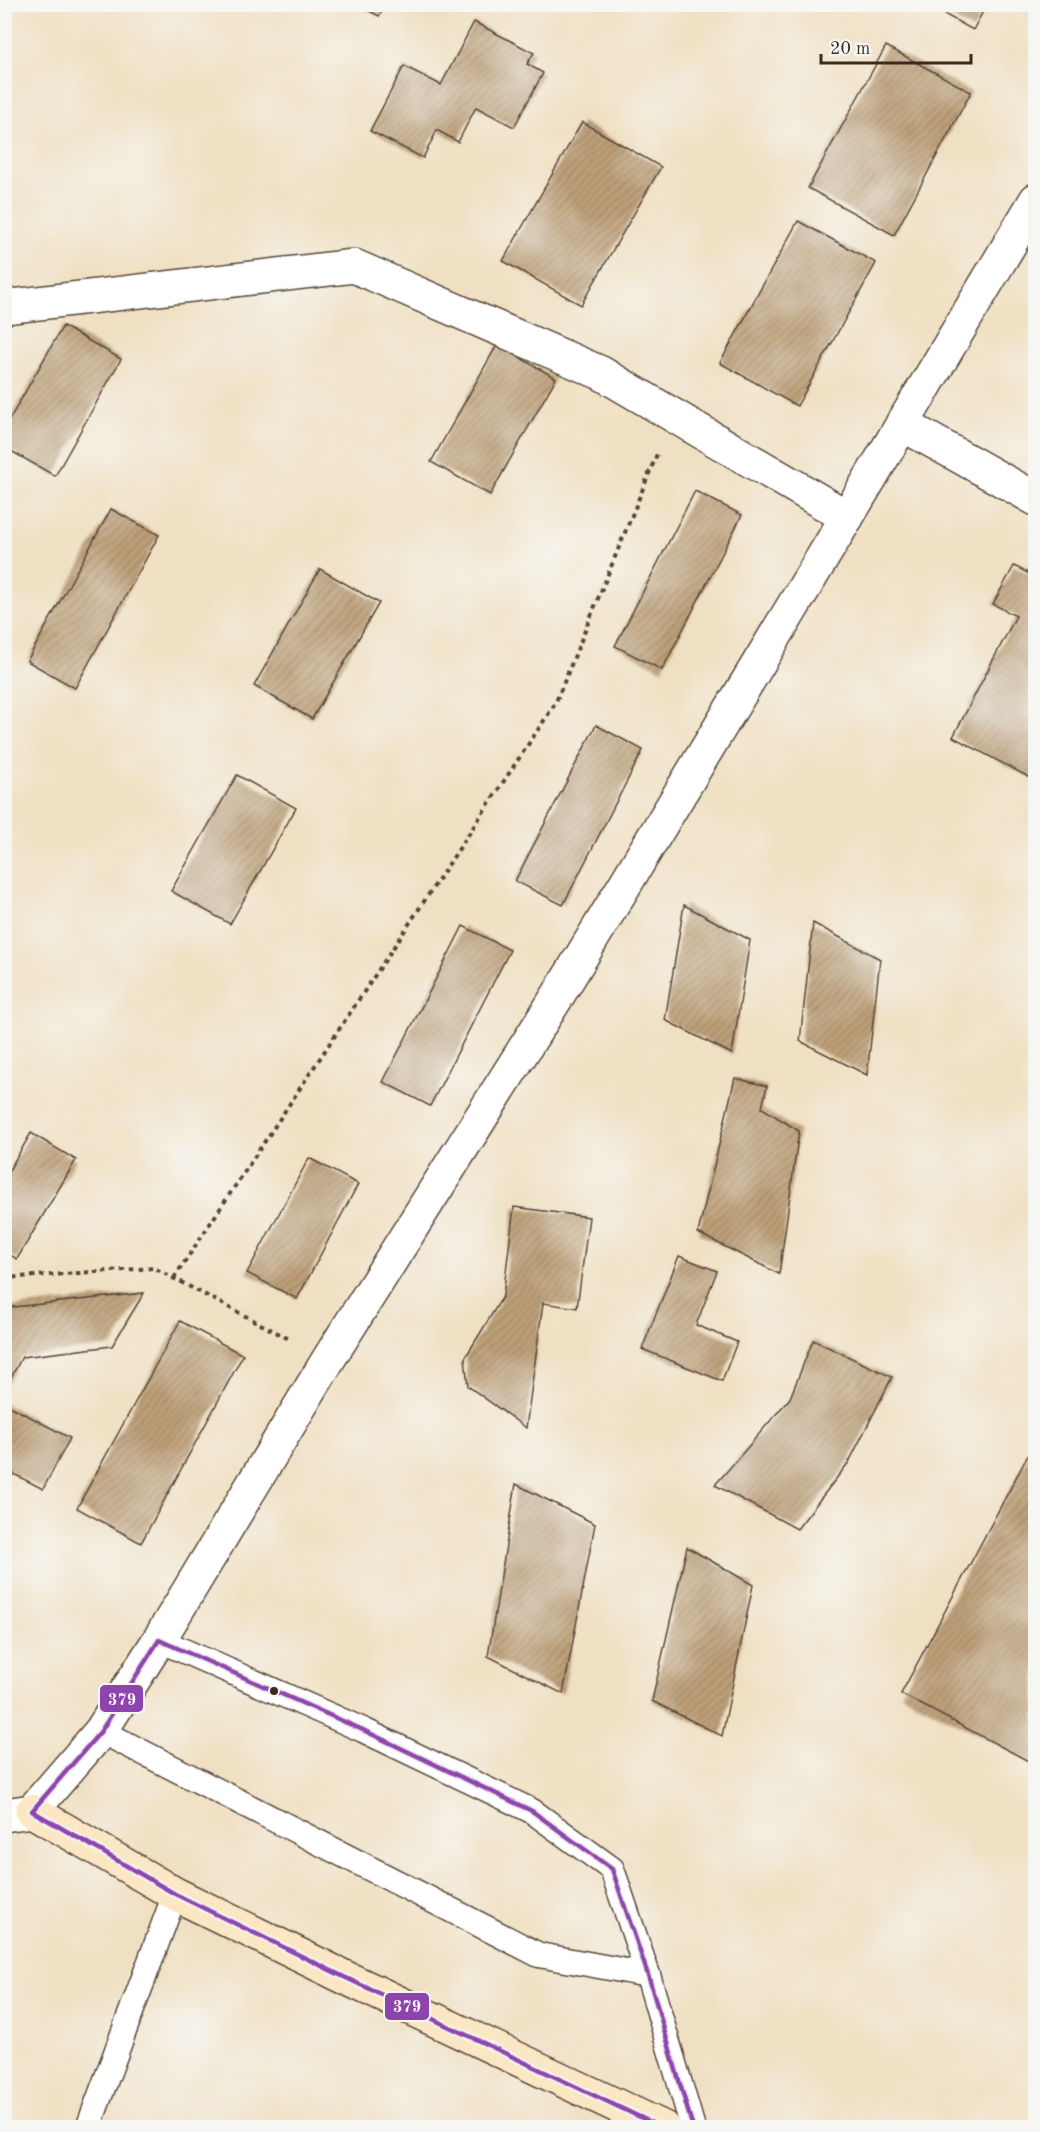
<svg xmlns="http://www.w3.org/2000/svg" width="1040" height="2132" font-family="'Old Standard TT',serif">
  <defs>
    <pattern id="building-hatch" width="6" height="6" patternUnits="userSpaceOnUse" patternTransform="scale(1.5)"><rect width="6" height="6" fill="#bea079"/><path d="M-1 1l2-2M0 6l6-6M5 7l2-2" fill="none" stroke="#9c8363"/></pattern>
  </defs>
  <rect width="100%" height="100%" fill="#f6f6f2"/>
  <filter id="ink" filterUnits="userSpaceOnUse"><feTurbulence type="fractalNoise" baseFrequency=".0167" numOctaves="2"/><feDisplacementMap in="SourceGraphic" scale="12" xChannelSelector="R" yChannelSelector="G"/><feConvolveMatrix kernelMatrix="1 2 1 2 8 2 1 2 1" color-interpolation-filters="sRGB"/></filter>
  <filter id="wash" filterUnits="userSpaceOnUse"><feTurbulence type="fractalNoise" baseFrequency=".008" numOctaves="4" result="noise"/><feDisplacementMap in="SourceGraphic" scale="24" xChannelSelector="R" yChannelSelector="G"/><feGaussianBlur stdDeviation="1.35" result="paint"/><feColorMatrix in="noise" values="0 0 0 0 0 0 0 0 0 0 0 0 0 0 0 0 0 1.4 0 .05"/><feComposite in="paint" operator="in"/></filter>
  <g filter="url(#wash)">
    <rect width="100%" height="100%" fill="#f0e0c3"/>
    <g id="blocks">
      <g fill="url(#building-hatch)">
        <polygon points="356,4 385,4 379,16"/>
        <polygon points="926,4 987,4 973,30"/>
        <polygon points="474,22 534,53 527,64 543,73 514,127 476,107 458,142 437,130 423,158 370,131 404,66 441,85"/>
        <polygon points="886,46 971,92 894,235 808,188"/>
        <polygon points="582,122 661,167 581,305 503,261"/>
        <polygon points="798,221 876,263 797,406 720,363"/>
        <polygon points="63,326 121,359 55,476 4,447 4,429"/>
        <polygon points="497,345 556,378 490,495 431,462"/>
        <polygon points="695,491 742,515 662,670 615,646"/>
        <polygon points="111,509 159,535 75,688 27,661"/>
        <polygon points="1014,566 1036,577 1036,781 953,737 1016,616 993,604"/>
        <polygon points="320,569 379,603 312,719 254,686"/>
        <polygon points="596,725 643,750 563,905 515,881"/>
        <polygon points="237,775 296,808 230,924 171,891"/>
        <polygon points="684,905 750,940 732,1054 665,1020"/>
        <polygon points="813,923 880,959 867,1075 800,1041"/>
        <polygon points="463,926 510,950 430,1106 383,1082"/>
        <polygon points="735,1078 767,1086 762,1108 799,1131 779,1274 698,1233"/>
        <polygon points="31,1133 76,1160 17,1259 5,1252 5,1177"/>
        <polygon points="309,1158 358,1184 297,1299 247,1273"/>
        <polygon points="514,1207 589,1217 577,1308 543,1303 526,1428 468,1386 465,1358 503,1296"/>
        <polygon points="679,1256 717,1271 696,1325 737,1342 722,1381 642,1349"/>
        <polygon points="144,1293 112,1346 22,1357 4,1391 4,1308"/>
        <polygon points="180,1321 243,1355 141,1543 77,1508"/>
        <polygon points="813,1340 892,1377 849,1462 797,1529 715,1485 790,1398"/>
        <polygon points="4,1403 70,1438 43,1489 4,1469"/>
        <polygon points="1036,1440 1036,1765 901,1694"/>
        <polygon points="516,1484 595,1524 563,1694 488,1656"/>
        <polygon points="687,1547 753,1585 722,1736 652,1701"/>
      </g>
    </g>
  </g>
  <g filter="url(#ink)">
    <use href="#blocks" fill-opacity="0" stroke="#564537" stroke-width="1.5"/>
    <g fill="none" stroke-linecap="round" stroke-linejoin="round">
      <g stroke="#564537" stroke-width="27">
        <g id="lane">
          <polyline points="159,1640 363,1730 532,1811 612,1869 648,1975 693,2128"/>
          <polyline points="101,1731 539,1955 648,1975"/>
          <polyline points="88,2128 175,1894"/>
        </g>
      </g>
      <g stroke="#564537" stroke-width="36">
        <g id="street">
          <polyline points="4,307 354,266 601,373 847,517"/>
          <polyline points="902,424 1036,499"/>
          <polyline points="4,1815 32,1811 101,1731 159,1640 328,1360 557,997 847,517 1036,200"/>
        </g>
      </g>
      <g stroke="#564537" stroke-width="36">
        <polyline id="secondary" points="32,1811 175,1894 342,1976 664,2128"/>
      </g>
      <g stroke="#564537" stroke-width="4" stroke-dasharray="4.5 4.5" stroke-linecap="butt">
        <polyline points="4,1278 154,1268 291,1340"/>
        <polyline points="174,1278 555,704 657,454"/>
      </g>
      <use href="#lane" stroke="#fff" stroke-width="24"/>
      <use href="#street" stroke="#fff" stroke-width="33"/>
      <use href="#secondary" stroke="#fbe7c3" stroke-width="33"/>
      <g stroke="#f6f6f2" stroke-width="9">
        <polyline id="bus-1" points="663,2128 342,1976 175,1894 32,1811 101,1731 159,1640 363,1730 532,1811 612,1869 648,1975 693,2128"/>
      </g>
      <use href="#bus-1" stroke="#8e44ad" stroke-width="4.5"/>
    </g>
  </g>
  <circle fill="#3b2a1e" stroke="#f6f6f2" stroke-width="2" cx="274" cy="1691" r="5"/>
  <g stroke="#f6f6f2" stroke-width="2">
    <rect x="99" y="1684" width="45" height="29" rx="6" fill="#8e44ad"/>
    <rect x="384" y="1992" width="46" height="29" rx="6" fill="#8e44ad"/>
  </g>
  <g font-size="16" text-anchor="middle" font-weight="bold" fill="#fff">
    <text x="122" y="1705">379</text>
    <text x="407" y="2012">379</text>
  </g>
  <rect width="1040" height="2132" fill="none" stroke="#f6f6f2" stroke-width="24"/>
  <path d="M821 54v9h150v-9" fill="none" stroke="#3b2a1e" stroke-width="3"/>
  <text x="830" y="54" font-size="18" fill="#3b2a1e" stroke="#f6f6f2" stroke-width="4.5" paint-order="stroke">20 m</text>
</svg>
